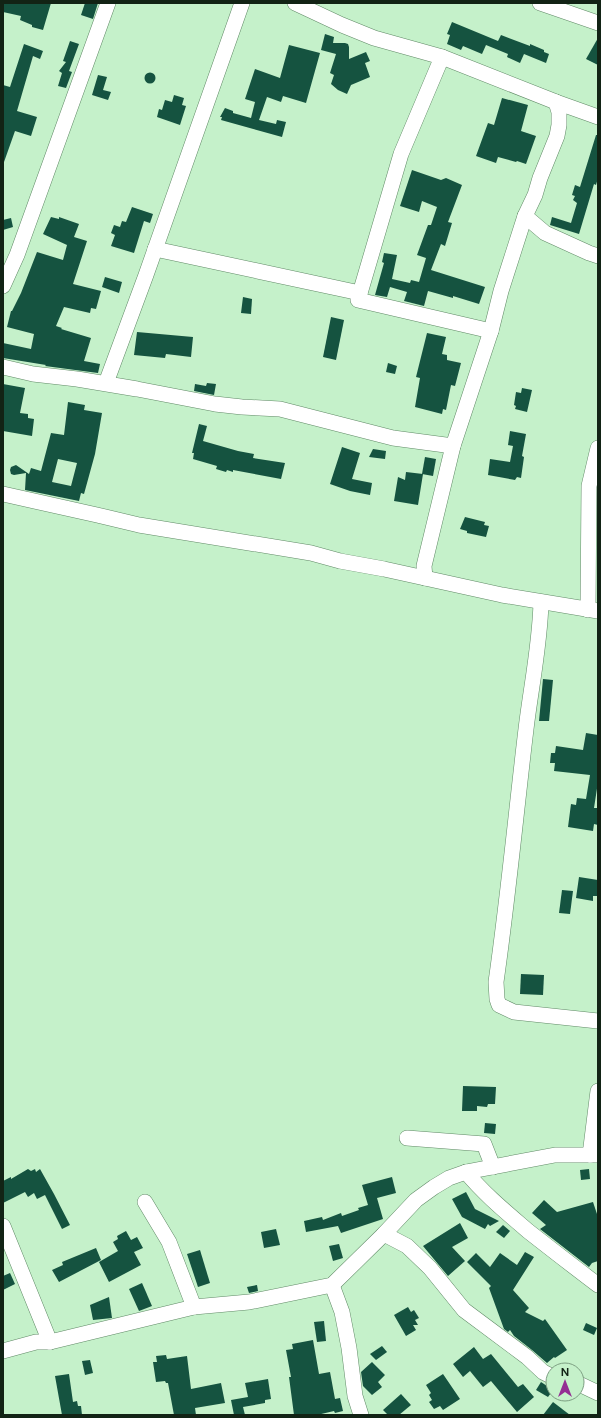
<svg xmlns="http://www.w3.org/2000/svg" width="601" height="1418" font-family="Figtree,sans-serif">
  <rect width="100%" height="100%" fill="#c5f1ca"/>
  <g fill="#155340" fill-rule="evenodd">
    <polygon points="3,3 51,3 43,30 32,27 32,25 20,20 21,16 3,12"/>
    <polygon points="85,3 98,3 93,19 81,15"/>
    <polygon points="452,22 498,41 501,35 530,46 530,44 544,50 544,52 549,54 546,63 524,54 520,63 507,57 508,54 486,45 482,54 463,46 461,50 447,44 450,35 447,34"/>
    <polygon points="325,34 334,37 333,43 345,43 348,44 349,47 349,59 366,52 370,61 365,63 370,77 351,85 347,94 338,90 331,84 334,75 330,73 336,54 321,50"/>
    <polygon points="598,38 598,65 586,59"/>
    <polygon points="70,41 79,44 69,71 72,72 66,88 58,86 62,73 59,71 66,62 63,61"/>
    <polygon points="24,44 43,51 40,59 33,56 17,111 37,117 31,136 15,131 4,162 3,162 3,85 10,87"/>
    <polygon points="289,45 320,53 306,103 283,96 281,102 267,97 259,120 276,124 277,120 286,122 282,137 221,120 222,117 220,117 225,108 233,111 233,113 251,118 255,102 245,99 255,69 280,78"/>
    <circle cx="150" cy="78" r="5.5"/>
    <polygon points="98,75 107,77 103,90 111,92 108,100 92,95"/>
    <polygon points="174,95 184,98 182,105 186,106 180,125 157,117 159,109 162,110 165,100 172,102"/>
    <polygon points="502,98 528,105 521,131 536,136 526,164 517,161 516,162 498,157 496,163 476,156 488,123 494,125"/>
    <polygon points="596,135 598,135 598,178 596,185 594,184 579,234 550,225 552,217 571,223 577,203 573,200 575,196 572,195 575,185 580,187"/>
    <polygon points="412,170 441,180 446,178 462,185 448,222 452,223 445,246 441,244 431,270 485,287 479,304 453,296 453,298 428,291 424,306 404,301 407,292 390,287 387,297 375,295 384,263 382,262 384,253 397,255 392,279 410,283 411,280 419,282 426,258 417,255 428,225 431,225 437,207 422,201 419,212 400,206"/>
    <polygon points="132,207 153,214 150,223 144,221 134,253 111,246 115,235 111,233 114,225 120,227 122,221 126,222"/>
    <polygon points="51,217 59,219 59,217 79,224 74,237 87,241 73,284 101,291 96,309 91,308 90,313 64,307 56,326 62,328 61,329 91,338 84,361 100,364 98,373 45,366 46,365 3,358 3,343 31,349 34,334 7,327 11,311 12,311 21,293 37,252 63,260 67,245 43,234"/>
    <polygon points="11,218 13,227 3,230 3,220"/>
    <polygon points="105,277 122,282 119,293 102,287"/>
    <polygon points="243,297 252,299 251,314 241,313"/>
    <polygon points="331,317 344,320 336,360 323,357"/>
    <polygon points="137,332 193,337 191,357 166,354 165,358 134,355"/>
    <polygon points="427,333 446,337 442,354 447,355 447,360 461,363 455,386 451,385 446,410 443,409 442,414 415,407 420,378 416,377"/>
    <polygon points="388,363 397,366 395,374 386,372"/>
    <polygon points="207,383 216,384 214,395 194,391 195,384 206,386"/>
    <polygon points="3,384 25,388 20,413 28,414 28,418 34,419 32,436 3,431"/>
    <polygon points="522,388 532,390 527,412 515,409 516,406 514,405 516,392 521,393"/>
    <path d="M68 402 85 405 84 410 102 413 95 454 84 494 81 493 79 501 25 490 26 473 14 475 11 474 10 470 11 467 16 465 29 474 31 468 41 471 51 433 64 435ZM58 459 77 463 71 486 52 482Z"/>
    <polygon points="199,424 207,426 203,441 238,451 254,454 253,458 285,463 281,479 233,470 233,472 227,470 226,472 216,469 217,466 193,459 194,453 192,453"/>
    <polygon points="510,431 526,434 522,456 524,457 521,478 517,477 515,480 488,475 490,459 510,462 513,446 508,445"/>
    <polygon points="342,447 360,453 352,479 372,483 370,495 350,491 330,484"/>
    <polygon points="373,449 386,451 385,459 369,457"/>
    <polygon points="425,457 436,459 433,476 422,474"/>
    <polygon points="406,472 423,474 418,505 394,501 398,477 405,480"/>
    <polygon points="465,517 485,522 484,525 489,526 486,537 467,533 467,531 460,529"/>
    <polygon points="543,679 553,680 549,721 539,721"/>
    <polygon points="586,733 598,735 598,782 594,808 598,808 598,825 594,824 593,831 568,827 571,804 576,805 577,798 586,799 590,775 554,771 555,763 550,763 551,753 555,753 556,746 583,750"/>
    <polygon points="579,877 598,880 598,896 593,896 593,901 576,898"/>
    <polygon points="562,890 573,891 570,914 559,913"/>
    <polygon points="521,974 544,975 543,995 520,994"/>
    <polygon points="463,1086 496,1087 495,1104 488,1104 487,1107 477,1106 477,1111 462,1111"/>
    <polygon points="485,1123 496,1124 495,1134 484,1133"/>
    <polygon points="28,1169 31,1171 35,1169 36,1172 40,1169 54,1194 70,1225 62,1229 45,1195 37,1199 34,1193 28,1197 25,1192 3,1203 3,1181 11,1177 11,1179"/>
    <polygon points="589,1169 590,1179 581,1180 580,1170"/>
    <polygon points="392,1177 396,1193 377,1198 383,1219 341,1233 338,1226 306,1232 304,1221 322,1217 323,1220 341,1213 342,1216 359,1210 358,1208 368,1205 362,1185"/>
    <polygon points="466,1192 475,1209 499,1221 490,1226 488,1224 485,1229 462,1217 452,1199"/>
    <polygon points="544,1200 557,1212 593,1202 598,1217 598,1261 592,1263 589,1267 540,1229 546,1225 532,1213"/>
    <polygon points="460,1223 468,1238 452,1247 465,1261 448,1276 423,1246"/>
    <polygon points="503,1225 510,1231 504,1238 496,1232"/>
    <polygon points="276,1229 280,1245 264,1248 261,1232"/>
    <polygon points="126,1231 131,1240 137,1237 143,1248 134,1252 141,1265 109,1282 99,1262 118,1251 113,1242 118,1239 117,1236"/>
    <polygon points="339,1244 343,1258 333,1261 329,1246"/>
    <polygon points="96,1248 101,1260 59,1282 52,1270 63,1265 62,1262"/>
    <polygon points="200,1250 210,1283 198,1287 187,1254"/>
    <polygon points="525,1252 534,1257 513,1290 529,1308 525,1312 543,1321 545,1319 567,1350 555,1358 554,1357 547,1363 532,1350 514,1336 510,1330 508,1332 504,1329 489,1288 491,1286 467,1262 476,1253 490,1267 500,1253 517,1265"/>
    <polygon points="10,1273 15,1284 3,1290 3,1276"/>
    <polygon points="142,1283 152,1306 139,1311 129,1289"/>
    <polygon points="257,1285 258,1291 249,1293 247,1287"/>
    <polygon points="109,1297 112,1318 93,1320 90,1305"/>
    <polygon points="408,1307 411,1312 414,1310 419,1318 415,1320 418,1325 413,1325 416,1330 406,1336 394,1315"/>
    <polygon points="324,1321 326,1341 317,1342 314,1322"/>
    <polygon points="586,1323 597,1328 594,1335 583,1330"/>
    <polygon points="313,1340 319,1374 330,1372 335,1399 340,1398 343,1411 335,1413 334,1411 317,1415 294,1415 289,1377 291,1377 286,1350 293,1349 292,1344"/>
    <polygon points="382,1346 387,1352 376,1360 370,1354"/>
    <polygon points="474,1347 483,1359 491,1354 518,1387 523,1384 534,1397 517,1412 491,1381 483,1387 470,1371 463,1377 453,1364"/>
    <polygon points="166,1355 167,1359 187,1356 191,1389 221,1383 225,1403 195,1408 196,1415 174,1415 168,1383 166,1383 165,1381 156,1382 153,1362 157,1362 156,1356"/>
    <polygon points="90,1360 93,1373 85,1375 82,1361"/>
    <polygon points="372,1362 385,1375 378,1382 382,1387 372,1395 363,1386 361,1372"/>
    <polygon points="69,1374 73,1402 77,1401 78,1406 81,1406 82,1415 62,1415 55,1376"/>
    <polygon points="443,1374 460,1399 443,1410 440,1406 434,1409 429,1402 432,1400 429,1395 431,1393 426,1385"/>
    <polygon points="268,1379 271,1399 265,1400 265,1403 243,1407 245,1415 234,1415 231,1400 248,1397 245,1383"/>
    <polygon points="541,1382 553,1390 548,1397 536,1390"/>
    <polygon points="401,1394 411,1405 399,1415 388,1415 383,1410"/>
    <polygon points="553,1402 570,1415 543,1415"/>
  </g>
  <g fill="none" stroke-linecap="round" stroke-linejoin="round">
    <g stroke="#618a67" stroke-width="16">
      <g id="minor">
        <polyline points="295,3 342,25 374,38 442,57 556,102 598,117"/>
        <polyline points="540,3 598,23"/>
        <polyline points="442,57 401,154 358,300 491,331"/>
        <polyline points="525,216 545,233 589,253 598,256"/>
        <polyline points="155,249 360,293"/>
        <polyline points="3,286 17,255 108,3"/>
        <polyline points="3,367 33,374 77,379 137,389 215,404 242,407 280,409 393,438 453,446"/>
        <polyline points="106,383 146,275 242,3"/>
        <polyline points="3,494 97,515 139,525 311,553 340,561 384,569 502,595 598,611"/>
        <polyline points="425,578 424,566 453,446 491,331 501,291 525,216 535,195 540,178 557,136 559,125 559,112 556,102"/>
        <path d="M541 602C540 645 531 687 526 729 516 813 508 898 496 982L497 999 499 1005 514 1012 598 1021"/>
        <polyline points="588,610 589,486 598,448"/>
        <polyline points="407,1138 484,1144 493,1167"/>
        <polyline points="590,1155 598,1091"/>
        <path d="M466 1172C484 1194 506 1212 528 1231 551 1249 574 1267 598 1285"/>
        <polyline points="145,1202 169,1242 194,1307"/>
        <polyline points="3,1226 50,1342"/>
        <polyline points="384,1234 407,1246 430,1268 464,1310 527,1357 543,1372 553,1377"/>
        <polyline points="332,1285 342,1312 349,1348 355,1396 361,1415"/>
        <polyline points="3,1351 36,1342 50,1342 194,1307 249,1302 332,1285 384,1234 416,1200 434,1187 449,1178 466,1172 555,1155 598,1155"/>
        <polyline points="577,1383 598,1393"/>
      </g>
    </g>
    <use href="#minor" stroke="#fff" stroke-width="15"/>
  </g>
  <rect width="601" height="1418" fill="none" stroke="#122315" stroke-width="8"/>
  <g transform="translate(565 1382)"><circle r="19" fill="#c5f1ca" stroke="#7d9f82"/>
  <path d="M0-3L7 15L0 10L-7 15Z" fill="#942e93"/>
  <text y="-6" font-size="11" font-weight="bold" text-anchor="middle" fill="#122315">N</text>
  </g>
</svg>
